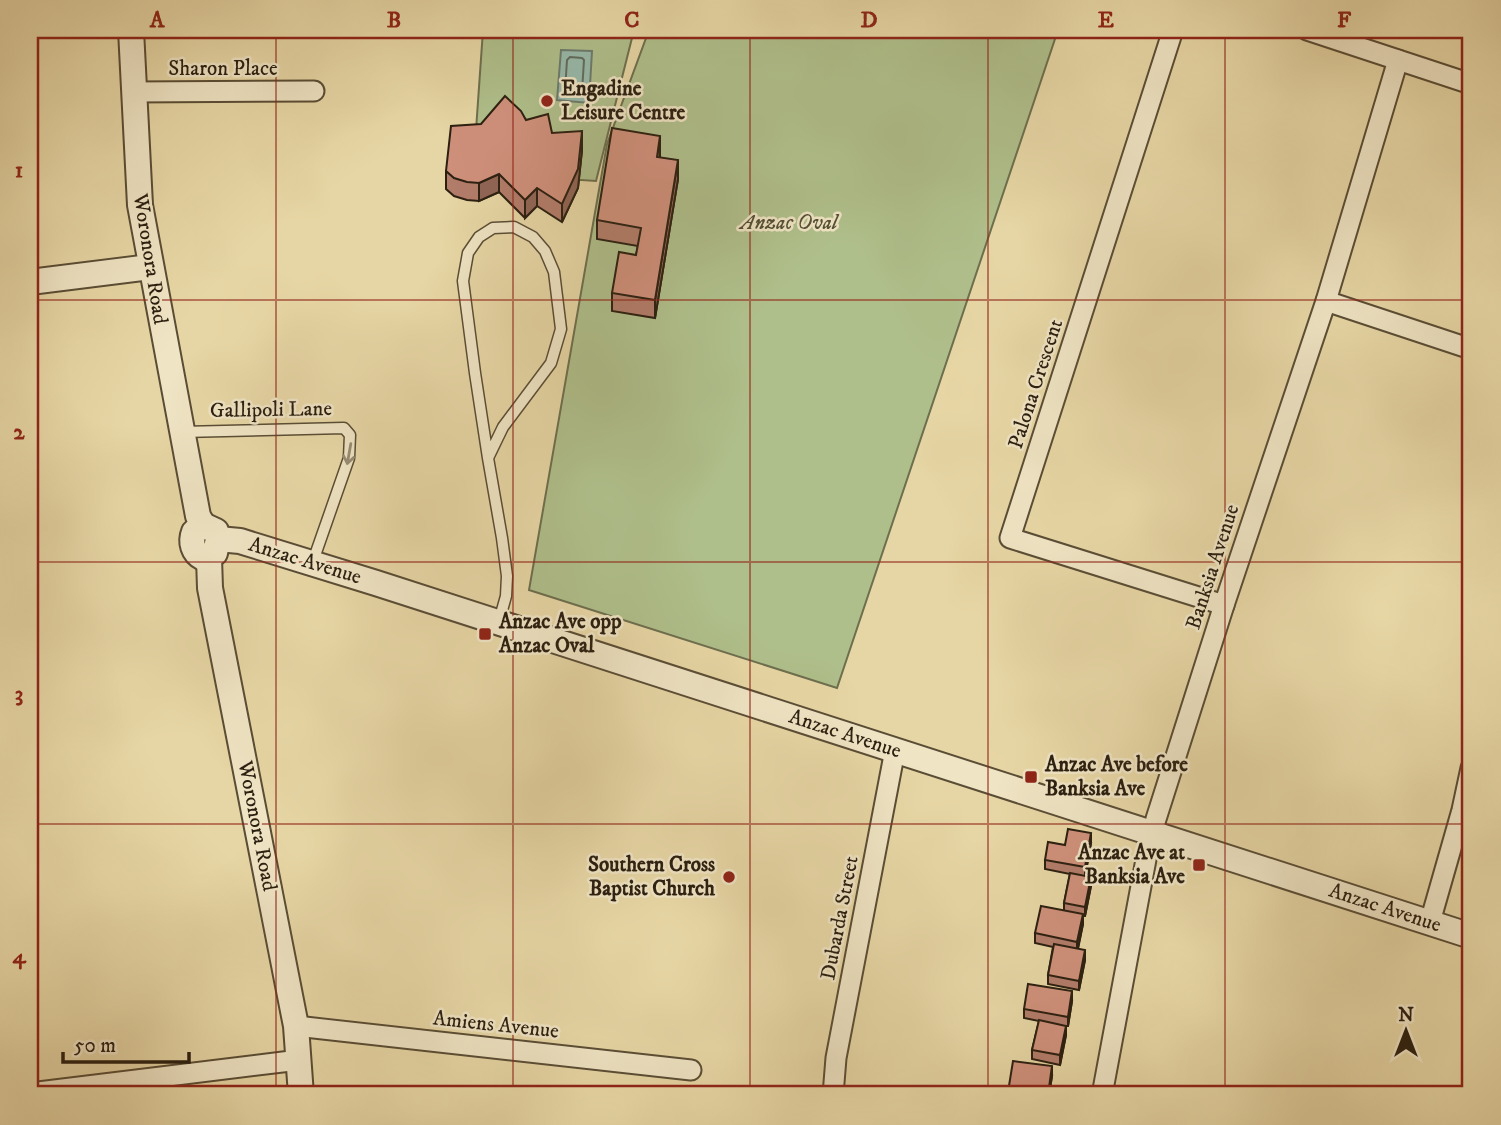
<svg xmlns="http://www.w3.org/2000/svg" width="1501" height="1125" font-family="'IM FELL DW Pica',serif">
  <rect width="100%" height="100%" fill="#e7d6a5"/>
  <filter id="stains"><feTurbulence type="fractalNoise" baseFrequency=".00286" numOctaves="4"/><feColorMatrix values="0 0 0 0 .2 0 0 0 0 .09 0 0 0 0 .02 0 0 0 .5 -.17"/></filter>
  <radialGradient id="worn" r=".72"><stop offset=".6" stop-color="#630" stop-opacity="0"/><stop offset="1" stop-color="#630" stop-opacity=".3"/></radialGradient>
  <g fill="#afbf8b" stroke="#6d6f4e" stroke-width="2">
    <polygon points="483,30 634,30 596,181 473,173"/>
    <polygon points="649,30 1058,30 837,688 529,590 607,144"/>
  </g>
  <polygon fill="#97b9aa" stroke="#6c7b6c" stroke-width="2" points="561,50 592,51 589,103 557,100"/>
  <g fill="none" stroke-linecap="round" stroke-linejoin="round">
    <polygon stroke="#616c5d" stroke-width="2" points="570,57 582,58 584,60 582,92 580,95 567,94 565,91 567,60"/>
    <g stroke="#5a4d35" stroke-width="13">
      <g id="service">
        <polyline points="182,432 344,428 350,435 349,458 312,564"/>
        <polyline points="488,458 503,427 551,363 561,329 554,272 545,251 533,237 514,227 493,228 479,237 468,253 463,281 475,373 488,458 502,538 507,576 506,596 499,621"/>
      </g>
    </g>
    <g stroke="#5a4d35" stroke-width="23">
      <g id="minor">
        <polyline points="1173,30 1010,538 1224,605"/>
        <polyline points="1307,30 1471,84"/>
        <polyline points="133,92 314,91"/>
        <polyline points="1326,301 1471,349"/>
        <polyline points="1430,922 1462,810 1471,768"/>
        <polyline points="296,1026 691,1070"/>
        <polyline points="30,1093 299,1060"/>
        <polyline points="833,1095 836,1058 895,750"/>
        <polyline points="1102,1095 1147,854 1156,819 1224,605 1326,301 1398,60"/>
      </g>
    </g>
    <g stroke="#5a4d35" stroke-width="28">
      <g id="tertiary">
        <polyline points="131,30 140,205 198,516 203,525"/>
        <polyline points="30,282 150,267"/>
        <path d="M203 525 216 531 218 539 215 553 203 558C193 553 190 542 194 532Z"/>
        <polyline points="218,539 240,541 376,583 1471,936"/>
        <polyline points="209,558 210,588 296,1026 301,1095"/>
      </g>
    </g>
    <use href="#service" stroke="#efe4c4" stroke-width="10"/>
    <use href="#minor" stroke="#efe4c4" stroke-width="19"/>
    <use href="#tertiary" stroke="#efe4c4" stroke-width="24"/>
  </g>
  <g fill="#b27c6a" stroke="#2b1f10" stroke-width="2">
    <polygon points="526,120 552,133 582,150 578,188 562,222 537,206 525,218 499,192 479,201 467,200 454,196 446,189 446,171"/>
    <polygon points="660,155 660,157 678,179 655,318 612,311 612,293 636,255 638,246 597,239 597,220"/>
    <polygon points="1091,843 1085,876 1091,886 1085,916 1083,916 1083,924 1078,949 1085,960 1079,990 1048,984 1048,975 1053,947 1035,943 1035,933 1064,910 1064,903 1070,874 1045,869 1045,860 1065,845"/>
    <polygon points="1072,1001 1068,1026 1066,1026 1066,1035 1060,1065 1032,1059 1032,1050 1039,1021 1024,1018 1024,1009"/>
    <polygon points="1052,1076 1049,1095 1008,1095 1008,1092"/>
  </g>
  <g fill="#916556" stroke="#2b1f10" stroke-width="2">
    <polygon points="582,131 582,150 578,188 562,222 562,204"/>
    <polygon points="660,136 660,155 657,175 657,157"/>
    <polygon points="678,160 678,179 655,318 655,300"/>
    <polygon points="499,174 499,192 479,201 479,183"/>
    <polygon points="537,188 537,206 525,218 525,200"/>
    <polygon points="1091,833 1091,843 1085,877 1085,867"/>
    <polygon points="1091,877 1091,886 1085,916 1085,907"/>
    <polygon points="1083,914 1083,924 1077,952 1077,942"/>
    <polygon points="1085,950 1085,960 1079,990 1079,981"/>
    <polygon points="1072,991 1072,1001 1068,1026 1068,1017"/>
    <polygon points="1066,1026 1066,1035 1060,1065 1060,1055"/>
    <polygon points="1052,1066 1052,1076 1049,1095 1048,1095"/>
  </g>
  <g fill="#cf907b" stroke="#2b1f10" stroke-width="2">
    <polygon points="505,96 521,111 526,120 548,114 552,133 582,131 578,169 562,204 537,188 525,200 499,174 479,183 467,182 454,178 446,171 451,126 481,124"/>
    <polygon points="612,128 660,136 657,157 678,160 655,300 612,293 619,252 636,255 641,228 597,220"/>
    <polygon points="1068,829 1091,833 1085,867 1045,860 1048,842 1065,845"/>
    <polygon points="1070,873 1091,877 1085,907 1064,903"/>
    <polygon points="1041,906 1083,914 1077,942 1035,933"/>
    <polygon points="1054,944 1085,950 1079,981 1048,975"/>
    <polygon points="1028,984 1072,991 1068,1017 1024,1009"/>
    <polygon points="1039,1020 1066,1026 1060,1055 1032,1050"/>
    <polygon points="1013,1061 1052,1066 1048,1095 1030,1095 1008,1092"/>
  </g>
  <defs><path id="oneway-shaft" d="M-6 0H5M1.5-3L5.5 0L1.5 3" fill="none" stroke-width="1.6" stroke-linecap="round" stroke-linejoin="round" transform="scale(1.75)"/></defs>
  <use stroke="#978b73" href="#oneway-shaft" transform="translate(349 454) rotate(100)"/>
  <path fill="none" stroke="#8f2418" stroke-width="2" stroke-opacity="0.55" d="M276 30V1095M513 30V1095M750 30V1095M988 30V1095M1225 30V1095M30 300H1471M30 562H1471M30 824H1471"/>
  <g fill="#8f2418" stroke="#efe4c4" stroke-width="2.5">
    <circle cx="547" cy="101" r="7"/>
    <rect x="478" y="627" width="14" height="14" rx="3.5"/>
    <rect x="1024" y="770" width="14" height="14" rx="3.5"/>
    <rect x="1192" y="858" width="14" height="14" rx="3.5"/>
    <circle cx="729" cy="877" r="7"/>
  </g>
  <g text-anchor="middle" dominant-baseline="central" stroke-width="5" stroke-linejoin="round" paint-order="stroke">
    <g font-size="21" fill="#2b1f10" stroke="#efe4c4">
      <text x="223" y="69">Sharon Place</text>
      <text transform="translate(150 259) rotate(81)">Woronora Road</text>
      <text transform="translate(1036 384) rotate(-72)">Palona Crescent</text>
      <text transform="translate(271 410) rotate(-1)">Gallipoli Lane</text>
      <text transform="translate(305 561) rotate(17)">Anzac Avenue</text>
      <text transform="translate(1213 567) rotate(-72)">Banksia Avenue</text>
      <text transform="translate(845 734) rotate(18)">Anzac Avenue</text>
      <text transform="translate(257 826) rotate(79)">Woronora Road</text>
      <text transform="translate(1385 908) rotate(18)">Anzac Avenue</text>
      <text transform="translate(840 918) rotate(-79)">Dubarda Street</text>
      <text transform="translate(496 1025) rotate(6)">Amiens Avenue</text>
    </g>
    <g font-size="21" font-weight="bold" fill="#2b1f10" stroke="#efe4c4" text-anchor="start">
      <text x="561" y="89">Engadine<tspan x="561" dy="24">Leisure Centre</tspan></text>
      <text x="499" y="622">Anzac Ave opp<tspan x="499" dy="24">Anzac Oval</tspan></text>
      <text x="1045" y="765">Anzac Ave before<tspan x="1045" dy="24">Banksia Ave</tspan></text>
      <text x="1185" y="853" text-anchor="end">Anzac Ave at<tspan x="1185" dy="24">Banksia Ave</tspan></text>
      <text x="715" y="865" text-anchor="end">Southern Cross<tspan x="715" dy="24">Baptist Church</tspan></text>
    </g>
    <g font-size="21" font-style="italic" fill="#534f35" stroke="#efe4c4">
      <text x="789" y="223">Anzac Oval</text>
    </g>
  </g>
  <rect width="1501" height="1125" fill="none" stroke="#e7d6a5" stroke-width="77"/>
  <g transform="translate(1406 1031)" stroke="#efe4c4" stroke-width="5" paint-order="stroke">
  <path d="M0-5L12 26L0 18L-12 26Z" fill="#2b1f10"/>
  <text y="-10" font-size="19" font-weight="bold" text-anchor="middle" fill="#2b1f10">N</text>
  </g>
  <path d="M63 1052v10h126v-10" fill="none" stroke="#2b1f10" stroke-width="3.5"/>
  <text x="74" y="1052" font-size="21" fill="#2b1f10" stroke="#efe4c4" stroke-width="5" paint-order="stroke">50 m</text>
  <rect x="38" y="38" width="1424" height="1048" fill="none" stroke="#8f2418" stroke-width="2.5"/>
  <g font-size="23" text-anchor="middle" font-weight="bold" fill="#8f2418">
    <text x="157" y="27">A</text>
    <text x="394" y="27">B</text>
    <text x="632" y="27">C</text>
    <text x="869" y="27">D</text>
    <text x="1106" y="27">E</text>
    <text x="1344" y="27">F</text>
    <text x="19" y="177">1</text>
    <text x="19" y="439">2</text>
    <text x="19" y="701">3</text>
    <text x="19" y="963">4</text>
  </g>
  <rect width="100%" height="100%" filter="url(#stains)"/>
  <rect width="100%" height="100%" fill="url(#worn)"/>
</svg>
